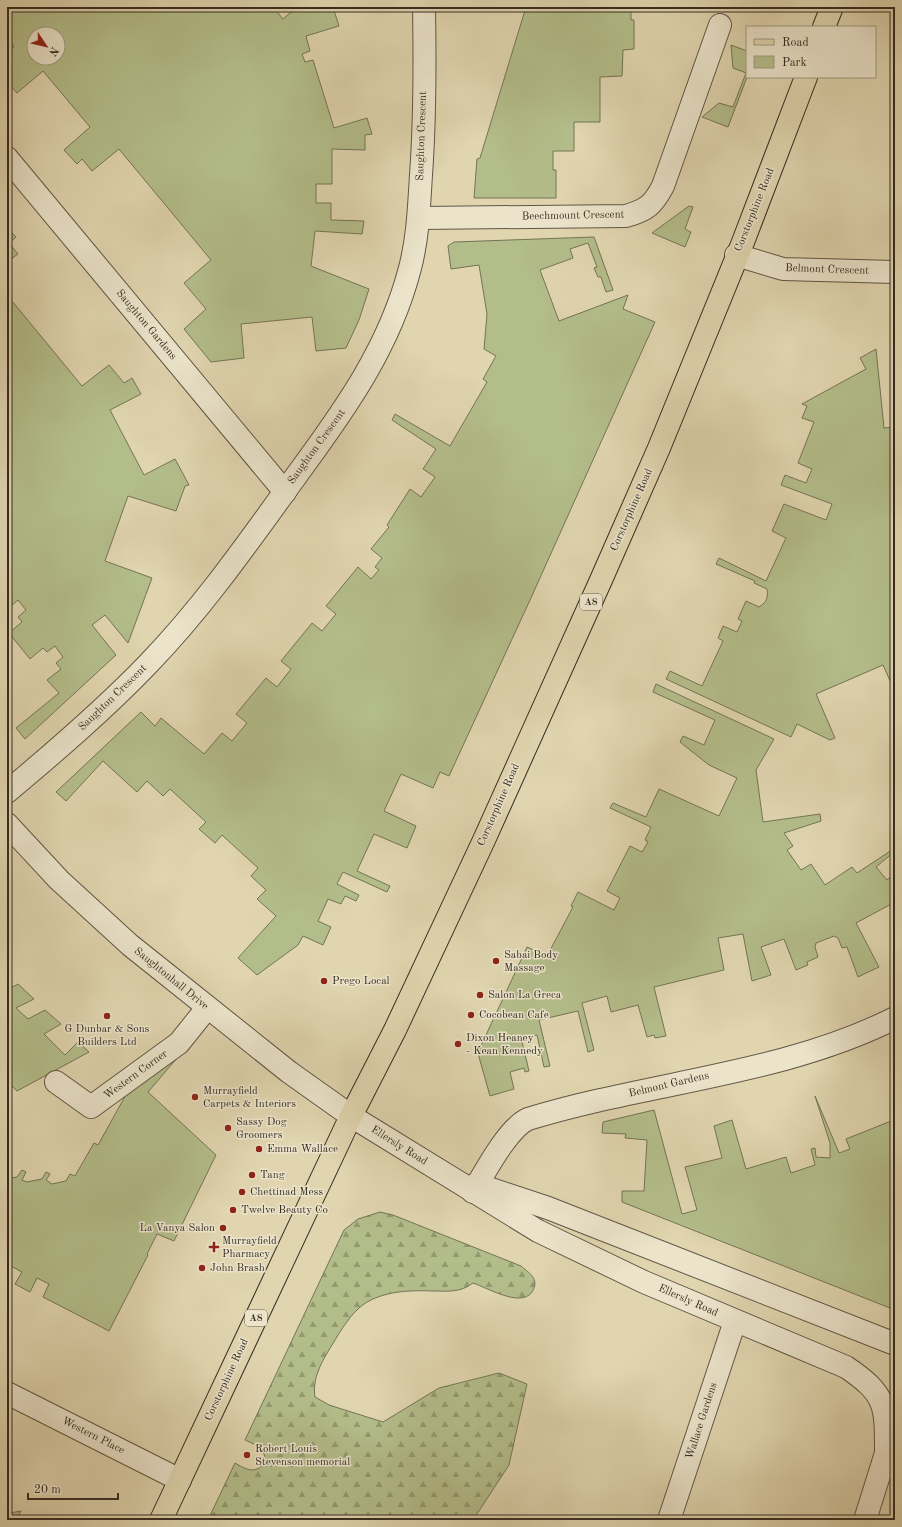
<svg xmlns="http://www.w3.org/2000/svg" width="902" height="1527" font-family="'Old Standard TT',serif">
  <defs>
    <pattern id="forest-firs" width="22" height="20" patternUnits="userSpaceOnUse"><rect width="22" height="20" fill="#b3bd8a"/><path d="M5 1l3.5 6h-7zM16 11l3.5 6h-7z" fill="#929a70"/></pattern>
  </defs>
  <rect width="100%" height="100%" fill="#e0d5af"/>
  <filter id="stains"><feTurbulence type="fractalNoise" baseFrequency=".005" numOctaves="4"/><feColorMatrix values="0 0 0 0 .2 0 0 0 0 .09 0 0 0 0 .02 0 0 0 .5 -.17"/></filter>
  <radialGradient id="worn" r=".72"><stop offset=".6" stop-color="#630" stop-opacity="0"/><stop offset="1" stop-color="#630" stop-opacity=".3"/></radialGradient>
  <g fill="#b3bd8a" stroke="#747456" fill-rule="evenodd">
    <path d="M7 7H273L283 19 297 7H333L339 26 306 36 310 51 302 54 305 62 313 60 334 128 367 118 372 134 365 135V150L332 149V184H316V203H331V220L364 221 362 234 315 231 311 266 369 289 359 320 346 348 316 351 312 317 241 324 244 358 211 362 184 329 206 309 184 283 211 260 119 149 92 171 82 159 77 164 64 150 90 127 43 71 17 93 7 82V51L14 47 7 36ZM34 34H58V58H34Z"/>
    <polygon points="526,7 631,7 631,20 634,20 634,49 623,50 622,76 600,77 600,122 574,122 574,151 553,151 553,170 556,170 556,198 474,198 477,159 480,158"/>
    <polygon points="731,45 747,51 747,77 728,127 702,117 719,103 733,107 746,73 733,68"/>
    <polygon points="689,206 693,207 685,229 691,232 685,247 652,233"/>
    <polygon points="7,228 16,237 9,243 18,254 7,262"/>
    <polygon points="594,237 613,290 606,292 601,277 598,277 594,268 597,267 588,243 570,249 573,258 540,270 559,321 628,295 623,309 655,322 530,600 449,776 440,772 433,788 401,774 384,811 416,826 407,848 374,834 357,871 390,886 387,892 343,872 337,884 359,895 356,901 345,896 341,904 328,899 318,921 331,927 323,945 303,936 298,945 257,975 238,958 276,916 257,899 266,890 251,876 258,868 222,835 215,843 199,829 206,822 170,789 163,796 147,781 137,792 103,761 66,801 56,792 141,712 155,726 161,718 204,754 222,733 232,741 247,723 236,714 266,678 277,687 291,669 281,661 312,623 322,631 336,614 326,606 358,567 371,579 379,570 375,567 382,558 371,549 389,527 387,525 410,489 421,497 435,477 423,469 436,449 392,420 395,414 450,446 487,382 483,379 496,356 484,349 487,314 479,265 451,269 448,246 454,242"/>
    <polygon points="7,295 82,386 109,365 124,383 132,378 141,394 110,410 144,475 175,459 189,485 185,486 176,511 128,496 105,561 152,578 128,643 105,615 92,625 116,655 25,739 16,728 59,693 47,680 61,669 56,663 63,657 55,646 47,652 43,648 30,659 9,633 22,622 18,617 26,610 18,600 10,607 7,604"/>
    <path d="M876 349 884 428 895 427V692L883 665 816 694 835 738 830 740 797 724 791 737 666 679 670 671 702 686 723 641 718 638 723 626 737 632 742 621 738 619 746 601 759 607C767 602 768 598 767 589L754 583 755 581 716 564 719 558 766 581 786 538 772 531 784 504 826 520 832 504 781 485 785 475 806 483 812 469 798 463 814 422 802 418 807 406 802 404 866 369 860 358Z"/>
    <polygon points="656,684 774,739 756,770 763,822 820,814 821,821 784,833 793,846 787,850 801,870 811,864 825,885 852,867 857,873 895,848 895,851 876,867 887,880 895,873 895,902 856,923 879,967 858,977 847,947 842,948 838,938 834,936 816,943 815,947 818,957 807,962 808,965 796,970 784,939 761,947 771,975 752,981 743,934 718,938 724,970 654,987 666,1036 655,1038 654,1035 647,1037 638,1005 611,1012 607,996 582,1003 594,1050 588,1052 578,1011 539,1020 550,1066 544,1067 537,1035 527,1037 528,1041 522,1042 529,1071 525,1072 524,1068 510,1072 514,1089 490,1096 479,1057 479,1050 527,947 547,956 573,907 571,906 578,892 614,910 620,898 607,891 630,846 642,852 648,842 645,840 651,827 610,808 613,803 646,817 659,789 719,816 737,778 709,765 680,742 683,736 704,745 715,720 653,692"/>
    <polygon points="18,984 34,999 16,1008 28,1019 45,1010 61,1024 44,1034 65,1055 78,1042 89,1052 17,1091 7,1081 7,990"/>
    <polygon points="184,1050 148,1092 216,1155 174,1241 157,1234 147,1254 148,1255 109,1331 43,1297 49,1284 37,1278 30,1292 15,1284 22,1272 7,1264 7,1179 17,1177 22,1170 26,1172 22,1180 27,1182 42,1179 46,1172 50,1174 46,1180 52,1184 66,1181 70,1174 75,1176 94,1143 98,1145 128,1091"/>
    <polygon points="815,1096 839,1153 850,1149 846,1139 891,1121 895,1133 895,1310 622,1202 622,1191 644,1191 647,1140 625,1138 626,1134 602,1133 603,1122 654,1110 682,1214 697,1210 685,1167 722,1158 714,1126 732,1120 746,1169 786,1157 791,1173 815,1165 811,1149 815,1148 816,1157 830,1158 830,1143"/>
    <polygon points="21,1511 16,1520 7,1520 10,1513"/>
  </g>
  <path fill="url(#forest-firs)" stroke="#747456" d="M380 1212 393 1215 521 1266C528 1272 538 1278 534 1288 526 1311 488 1288 473 1283 460 1293 448 1291 432 1291 409 1290 384 1291 364 1304 350 1314 340 1332 332 1345 322 1361 312 1378 315 1397L329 1405 383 1422 439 1388 499 1373 527 1384 509 1465 473 1520H208L235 1463C240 1466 247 1470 253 1470 263 1469 268 1458 262 1450 258 1445 251 1443 245 1440L344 1230 358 1219Z"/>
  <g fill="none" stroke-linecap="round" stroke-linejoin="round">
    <g stroke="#605645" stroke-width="24">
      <g id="minor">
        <polyline points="7,158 285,492"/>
        <path d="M419 218 626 216C647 210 653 205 663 186L720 25"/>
        <polyline points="736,255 783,269 895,272"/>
        <path d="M7 792C56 751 105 709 149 663 205 605 252 537 299 472 346 408 390 346 410 268 418 238 419 206 421 175 425 119 425 63 424 7"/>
        <polyline points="56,1082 91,1107 179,1043 207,1008"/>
        <path d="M473 1192C485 1172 508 1128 528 1119 648 1082 782 1075 895 1018"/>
        <polyline points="7,1393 180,1480"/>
        <polyline points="669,1520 735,1321"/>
      </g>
    </g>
    <g stroke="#605645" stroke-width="24">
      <g id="tertiary">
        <path d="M7 824 59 880 130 945 289 1072 351 1116 538 1231 644 1282 846 1367C886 1394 886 1405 886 1451"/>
        <polyline points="476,1184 548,1208 895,1344"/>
        <polyline points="865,1520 891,1437"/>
      </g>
    </g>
    <g stroke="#362c22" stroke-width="24">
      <g id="primary">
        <polyline points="824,27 832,7"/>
        <polyline points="161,1520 351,1116 395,1030 484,840 601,580 659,448 743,242 806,77"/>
      </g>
    </g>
    <use href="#minor" stroke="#ebe4cb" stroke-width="22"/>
    <use href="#tertiary" stroke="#ebe4cb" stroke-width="22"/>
    <use href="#primary" stroke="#e0d5af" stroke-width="22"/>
  </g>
  <g fill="#8f2418" stroke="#ebe4cb" stroke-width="1.5">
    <circle cx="496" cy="961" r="4"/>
    <circle cx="324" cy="981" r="4"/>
    <circle cx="480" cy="995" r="4"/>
    <circle cx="471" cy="1015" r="4"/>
    <circle cx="107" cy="1016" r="4"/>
    <circle cx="458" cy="1044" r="4"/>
    <circle cx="195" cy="1097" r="4"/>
    <circle cx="228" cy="1128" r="4"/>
    <circle cx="259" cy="1149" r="4"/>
    <circle cx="252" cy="1175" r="4"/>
    <circle cx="242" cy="1192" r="4"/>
    <circle cx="233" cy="1210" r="4"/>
    <circle cx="223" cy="1228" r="4"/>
    <path d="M212 1241h4v4h4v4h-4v4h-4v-4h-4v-4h4z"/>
    <circle cx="202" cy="1268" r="4"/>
    <circle cx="247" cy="1455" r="4"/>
  </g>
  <g text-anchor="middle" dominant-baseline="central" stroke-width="3" stroke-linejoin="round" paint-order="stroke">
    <g fill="#ebe4cb" stroke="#6c6355" stroke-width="1">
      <rect x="580" y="594" width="22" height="16" rx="3"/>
      <rect x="245" y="1310" width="22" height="16" rx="3"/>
    </g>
    <g font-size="10" font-weight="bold" fill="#362c22">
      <text x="591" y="602">A8</text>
      <text x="256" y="1318">A8</text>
    </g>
    <g font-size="11" fill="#362c22" stroke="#ebe4cb">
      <text transform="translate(422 136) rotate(-88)">Saughton Crescent</text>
      <text transform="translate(755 210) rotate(-68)">Corstorphine Road</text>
      <text transform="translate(573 216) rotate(-1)">Beechmount Crescent</text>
      <text transform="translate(827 270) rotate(2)">Belmont Crescent</text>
      <text transform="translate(146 325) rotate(50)">Saughton Gardens</text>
      <text transform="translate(317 447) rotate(-54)">Saughton Crescent</text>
      <text transform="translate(632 510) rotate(-66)">Corstorphine Road</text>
      <text transform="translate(113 698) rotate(-44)">Saughton Crescent</text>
      <text transform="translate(499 805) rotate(-66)">Corstorphine Road</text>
      <text transform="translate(171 979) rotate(39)">Saughtonhall Drive</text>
      <text transform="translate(136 1075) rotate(-36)">Western Corner</text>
      <text transform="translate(669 1085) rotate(-13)">Belmont Gardens</text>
      <text transform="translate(399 1146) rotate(32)">Ellersly Road</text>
      <text transform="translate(688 1301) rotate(24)">Ellersly Road</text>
      <text transform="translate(227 1380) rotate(-65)">Corstorphine Road</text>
      <text transform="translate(702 1421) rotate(-72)">Wallace Gardens</text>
      <text transform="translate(93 1436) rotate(27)">Western Place</text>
    </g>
    <g font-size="11" fill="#362c22" stroke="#ebe4cb" text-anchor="start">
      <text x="504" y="955">Sabai Body<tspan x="504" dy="13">Massage</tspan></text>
      <text x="332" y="981">Prego Local</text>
      <text x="488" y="995">Salon La Greca</text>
      <text x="479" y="1015">Cocobean Cafe</text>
      <text x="107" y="1029" text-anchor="middle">G Dunbar &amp; Sons<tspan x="107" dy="13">Builders Ltd</tspan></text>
      <text x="466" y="1038">Dixon Heaney<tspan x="466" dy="13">- Kean Kennedy</tspan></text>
      <text x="203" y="1091">Murrayfield<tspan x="203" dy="13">Carpets &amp; Interiors</tspan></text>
      <text x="236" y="1122">Sassy Dog<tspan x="236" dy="13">Groomers</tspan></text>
      <text x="267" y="1149">Emma Wallace</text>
      <text x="260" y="1175">Tang</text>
      <text x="250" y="1192">Chettinad Mess</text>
      <text x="241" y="1210">Twelve Beauty Co</text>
      <text x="215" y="1228" text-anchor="end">La Vanya Salon</text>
      <text x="222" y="1241">Murrayfield<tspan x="222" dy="13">Pharmacy</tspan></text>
      <text x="210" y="1268">John Brash</text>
      <text x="255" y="1449">Robert Louis<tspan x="255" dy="13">Stevenson memorial</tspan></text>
    </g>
  </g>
  <rect width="902" height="1527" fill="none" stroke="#e0d5af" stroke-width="24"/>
  <rect x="8" y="8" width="886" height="1511" fill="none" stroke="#362c22" stroke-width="2"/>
  <rect x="12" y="12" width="878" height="1503" fill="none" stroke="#362c22"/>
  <rect x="746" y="26" width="130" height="52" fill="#ebe4cb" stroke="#a39a87"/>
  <rect x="754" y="39" width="20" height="6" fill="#e0d5af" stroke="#a39a87"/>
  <text x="782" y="46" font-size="12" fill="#362c22">Road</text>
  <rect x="754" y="56" width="20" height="12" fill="#b3bd8a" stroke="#a39a87"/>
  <text x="782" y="66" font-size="12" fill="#362c22">Park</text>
  <g transform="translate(46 46) rotate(125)"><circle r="19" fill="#ebe4cb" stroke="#a39a87"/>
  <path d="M0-3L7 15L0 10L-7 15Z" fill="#8f2418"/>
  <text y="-6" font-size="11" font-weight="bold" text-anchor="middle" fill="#362c22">N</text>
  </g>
  <path d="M28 1493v6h90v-6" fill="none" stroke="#362c22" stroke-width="2"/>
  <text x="34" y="1493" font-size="12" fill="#362c22" stroke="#ebe4cb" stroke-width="3" paint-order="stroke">20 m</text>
  <rect width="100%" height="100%" filter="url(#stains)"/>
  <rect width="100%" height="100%" fill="url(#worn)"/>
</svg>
